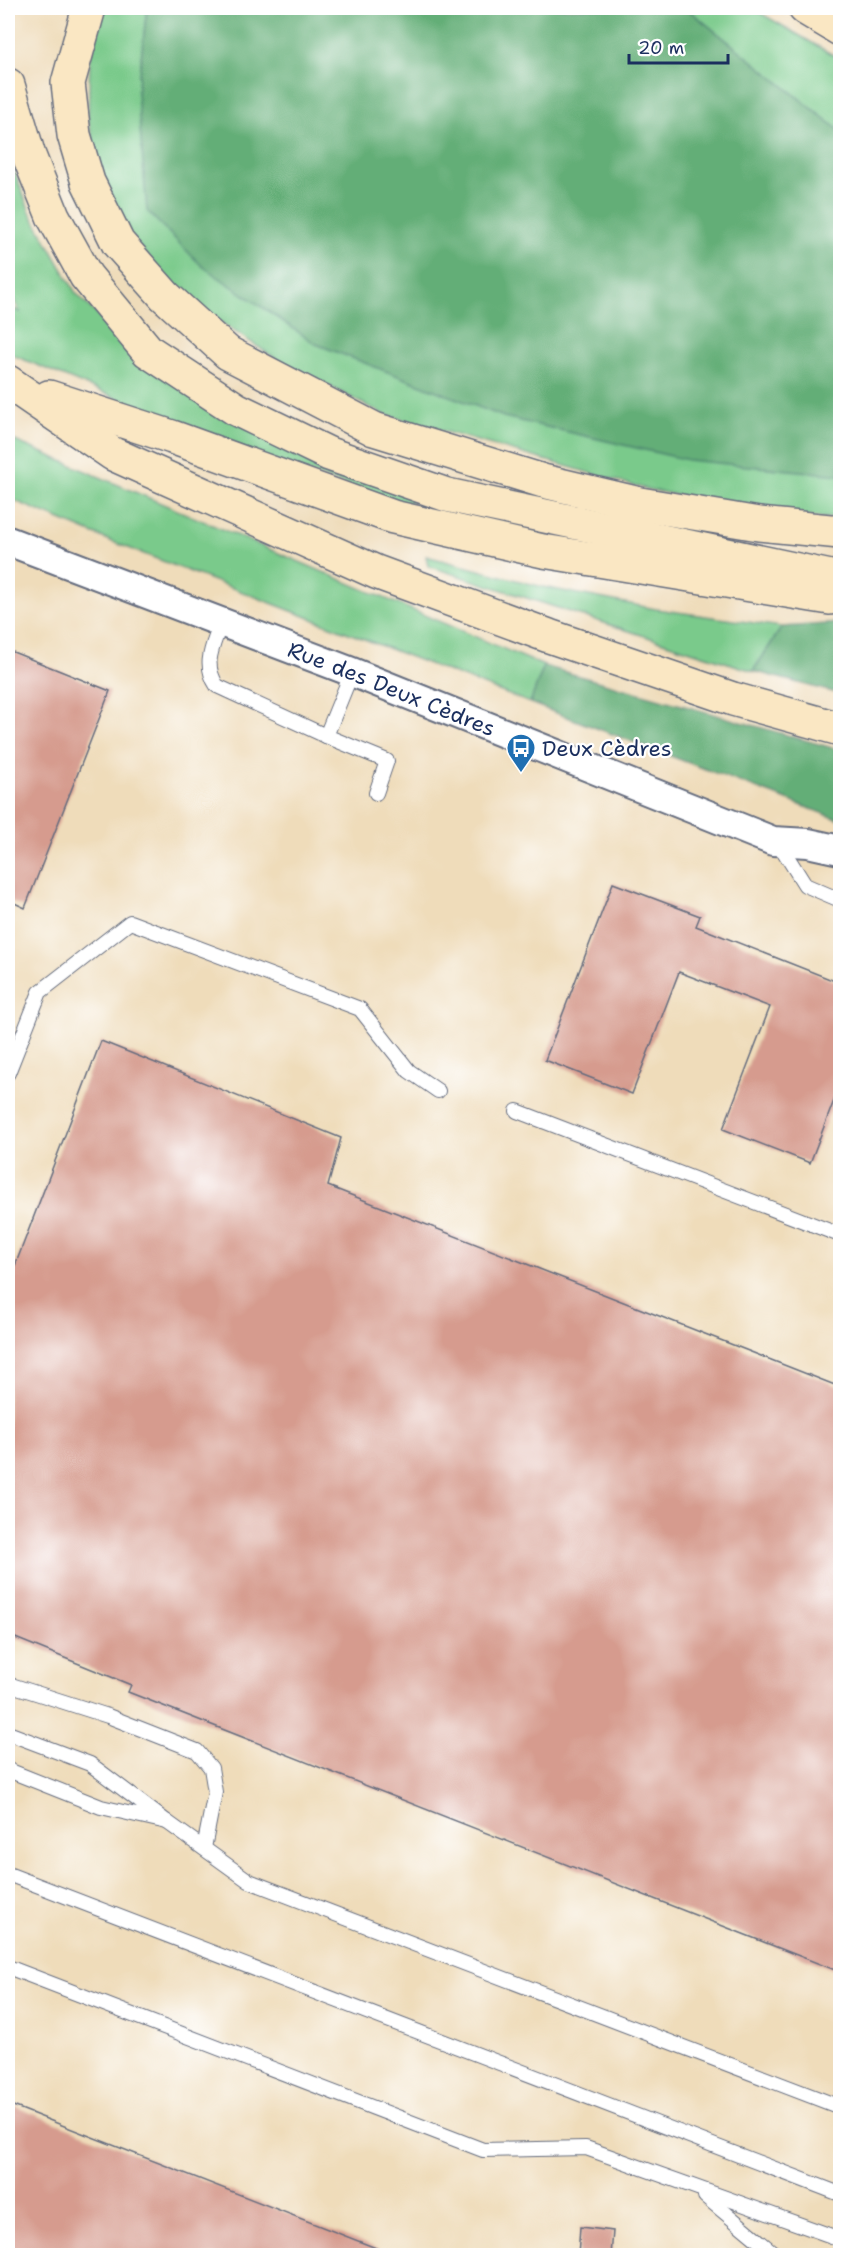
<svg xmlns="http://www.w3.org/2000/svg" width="848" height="2263" font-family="'Shantell Sans',sans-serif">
  <rect width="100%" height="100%" fill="#fff"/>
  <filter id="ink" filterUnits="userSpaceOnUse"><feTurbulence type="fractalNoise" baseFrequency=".0167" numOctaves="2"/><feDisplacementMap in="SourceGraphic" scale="12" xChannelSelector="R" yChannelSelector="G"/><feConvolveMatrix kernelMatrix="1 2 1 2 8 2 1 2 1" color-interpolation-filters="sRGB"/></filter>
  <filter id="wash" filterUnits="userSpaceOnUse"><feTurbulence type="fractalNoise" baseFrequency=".008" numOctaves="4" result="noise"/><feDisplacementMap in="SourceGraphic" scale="24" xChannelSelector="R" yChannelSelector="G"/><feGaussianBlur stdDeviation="1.35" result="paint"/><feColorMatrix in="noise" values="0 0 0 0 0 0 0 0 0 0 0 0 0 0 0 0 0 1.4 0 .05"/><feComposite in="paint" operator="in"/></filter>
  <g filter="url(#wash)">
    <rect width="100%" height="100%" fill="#efdcba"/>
    <g fill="#7aca8b" stroke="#4a7c74" stroke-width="1.5">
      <polygon points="105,8 147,8 137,93 840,475 840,519 776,515 646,489 383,414 278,360 179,295 129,234 102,179 88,119 90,57"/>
      <polygon points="686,8 752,8 840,59 840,131"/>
      <polygon points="8,155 30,212 76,293 129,347 421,498 405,504 243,451 8,353 8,306 20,312 8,289"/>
      <polygon points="8,438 544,666 530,703 113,542 8,498"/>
      <polygon points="426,556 543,587 656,609 782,627 753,671 428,566"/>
    </g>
    <g fill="#63ae77" stroke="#3f6e6a" stroke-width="1.5">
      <polygon points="147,8 686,8 840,131 840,475 688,460 504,417 316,344 202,266 147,211 137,93"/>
      <polygon points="840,623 840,694 753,671 782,627"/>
      <polygon points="544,666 840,750 840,820 530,703"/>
    </g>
    <g id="blocks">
      <g fill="#d69b8e">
        <polygon points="8,650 110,691 25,908 8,900"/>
        <polygon points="613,883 700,916 696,926 840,983 840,1085 810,1163 723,1129 770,1007 679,972 632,1094 545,1060"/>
        <polygon points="101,1041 341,1138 328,1186 840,1387 840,1972 128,1692 131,1685 8,1635 8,1284"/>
        <polygon points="8,2104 394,2255 394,2256 8,2256"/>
        <polygon points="580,2227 613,2231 611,2256 578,2256"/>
      </g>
    </g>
  </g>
  <g filter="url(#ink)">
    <use href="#blocks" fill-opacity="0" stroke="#656c7e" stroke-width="1.5"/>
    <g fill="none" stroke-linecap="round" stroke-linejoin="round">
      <g stroke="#656c7e" stroke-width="16">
        <g id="lane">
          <path d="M221 622C213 647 202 663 217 686L326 736 352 672"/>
          <polyline points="326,736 387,761 376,793"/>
          <polyline points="783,850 805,885 840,900"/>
          <polyline points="8,1073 40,992 130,922 360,1009 409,1071 438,1091"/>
          <polyline points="517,1111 840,1235"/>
          <polyline points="8,1684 108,1716 197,1751 211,1768 215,1792 204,1848"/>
          <polyline points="8,1733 90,1764 167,1822 101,1807 8,1770"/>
          <polyline points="167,1822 249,1881 840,2107"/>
          <polyline points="8,1874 840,2194"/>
          <polyline points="8,1967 483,2150 586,2148 840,2239"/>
          <polyline points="705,2196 777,2256"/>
        </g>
      </g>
      <g stroke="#656c7e" stroke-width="32">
        <g id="street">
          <path id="s1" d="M8 541 352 672 773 841 808 843 840 850"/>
        </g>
      </g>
      <g stroke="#656c7e" stroke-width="36">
        <g id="secondary">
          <polyline points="89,8 68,83 74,135 88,182 118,243 165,296 228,353 374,429 543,481 640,504 759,524 840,532"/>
          <polyline points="805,8 840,29"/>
          <polyline points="8,85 29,156 53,216 86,276 148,351 236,409 329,454 447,495 840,579"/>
          <polyline points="8,382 113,454 376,572 549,636 733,699 840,729"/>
          <polyline points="49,397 172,437 393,517 543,551 830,598"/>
        </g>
      </g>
      <use href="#lane" stroke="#fff" stroke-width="14"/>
      <use href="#street" stroke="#fff" stroke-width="28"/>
      <use href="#secondary" stroke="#fae7c3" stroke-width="33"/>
    </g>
  </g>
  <defs>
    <g id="bus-pin" transform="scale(1.5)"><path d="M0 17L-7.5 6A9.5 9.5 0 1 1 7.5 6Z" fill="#1f6fb2" stroke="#fff"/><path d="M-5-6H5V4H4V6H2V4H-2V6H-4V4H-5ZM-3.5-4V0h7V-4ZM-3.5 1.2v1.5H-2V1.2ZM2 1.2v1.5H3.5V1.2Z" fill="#fff"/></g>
  </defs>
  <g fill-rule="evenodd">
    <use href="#bus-pin" x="521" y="748"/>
  </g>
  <g text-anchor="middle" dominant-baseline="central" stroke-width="4.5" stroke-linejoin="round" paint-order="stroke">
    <g font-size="22" fill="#1b2f5e" stroke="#fff">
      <text stroke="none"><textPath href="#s1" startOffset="411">Rue des Deux Cèdres</textPath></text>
    </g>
    <g font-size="22" fill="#1b2f5e" stroke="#fff" text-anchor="start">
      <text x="542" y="748">Deux Cèdres</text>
    </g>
  </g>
  <rect width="848" height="2263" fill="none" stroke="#fff" stroke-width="30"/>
  <path d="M629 54v9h99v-9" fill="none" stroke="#1b2f5e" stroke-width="3"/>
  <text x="638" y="54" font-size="18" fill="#1b2f5e" stroke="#ffffff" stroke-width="4.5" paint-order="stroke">20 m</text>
</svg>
